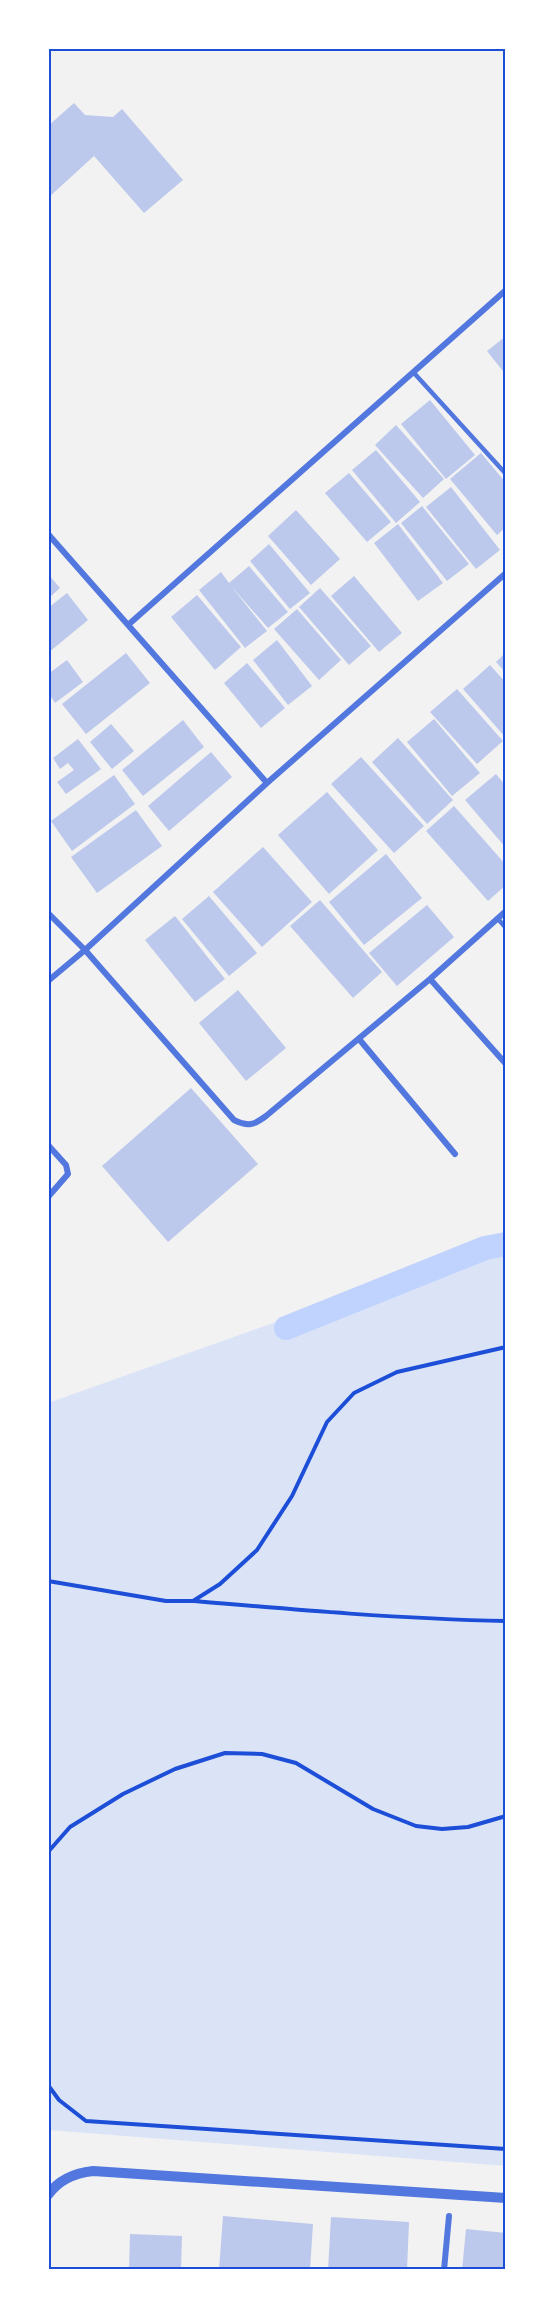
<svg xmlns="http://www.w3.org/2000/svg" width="554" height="2318" font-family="Karla,sans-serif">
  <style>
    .green { fill: #dbe4f7 }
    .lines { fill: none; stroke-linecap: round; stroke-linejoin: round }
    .canal { stroke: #bfd3fe; stroke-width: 24 }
    .building { fill: #bdc9ec }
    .path { stroke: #1d4ed8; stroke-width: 4 }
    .service { stroke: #5277de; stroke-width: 4.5 }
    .minor { stroke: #5277de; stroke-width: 6 }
    .tertiary { stroke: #5277de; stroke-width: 10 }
    .neatline { fill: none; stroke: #1d4ed8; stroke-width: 2 }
  </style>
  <rect width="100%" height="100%" fill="#f2f2f2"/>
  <path class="green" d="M 506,1240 L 506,2166 L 48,2130 L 48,1403 Z"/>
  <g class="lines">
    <path class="canal" d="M 286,1328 L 485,1248 L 506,1244"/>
  </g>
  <path class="building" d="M 74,103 L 85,115 L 113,117 L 122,109 L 183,180 L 144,213 L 94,156 L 48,198 L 48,126 Z
    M 506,336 L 506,375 L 487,351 Z
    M 430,400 L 475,455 L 446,479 L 401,424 Z
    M 396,425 L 444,479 L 423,498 L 375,445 Z
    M 376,450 L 420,502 L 396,523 L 352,470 Z
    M 481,453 L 506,483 L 506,527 L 497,535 L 450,479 Z
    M 349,473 L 391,522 L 367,542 L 325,493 Z
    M 451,487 L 500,550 L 476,569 L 426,507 Z
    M 422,506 L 469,564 L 447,581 L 401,523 Z
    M 296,510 L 340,559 L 311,585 L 268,536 Z
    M 398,524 L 443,583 L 418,601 L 374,543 Z
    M 269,544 L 310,593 L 290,609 L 250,561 Z
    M 249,566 L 288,612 L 268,628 L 231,586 L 267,631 L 245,648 L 199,590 L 221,572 L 229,583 Z
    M 48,574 L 60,588 L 48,599 Z
    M 354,576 L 402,633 L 379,652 L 331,596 Z
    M 320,588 L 371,646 L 349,665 L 299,607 Z
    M 67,593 L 88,620 L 48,653 L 48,608 Z
    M 197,595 L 241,647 L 215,670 L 171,617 Z
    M 297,609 L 341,660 L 319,680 L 274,629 Z
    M 277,640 L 312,686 L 288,705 L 253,660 Z
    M 506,652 L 506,673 L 496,662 Z
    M 126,653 L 150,683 L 86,734 L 62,704 Z
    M 67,660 L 83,682 L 55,703 L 48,692 L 48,674 Z
    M 247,663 L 285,708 L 261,728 L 224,683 Z
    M 490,665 L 506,683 L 506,738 L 463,689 Z
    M 457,689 L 503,741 L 477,764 L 430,712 Z
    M 434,719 L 480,773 L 452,796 L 407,742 Z
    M 183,720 L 204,747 L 143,796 L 122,770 Z
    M 111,724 L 134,751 L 112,769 L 90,742 Z
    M 398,738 L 453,800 L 427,824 L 372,762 Z
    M 78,739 L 101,769 L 66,794 L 57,782 L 74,770 L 68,763 L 60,769 L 53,758 Z
    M 211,752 L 232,777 L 169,831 L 148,806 Z
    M 361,757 L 424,826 L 394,853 L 331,784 Z
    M 496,774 L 506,786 L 506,848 L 465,800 Z
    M 114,775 L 135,804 L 72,851 L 51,821 Z
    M 327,792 L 378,850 L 329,894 L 278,835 Z
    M 454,806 L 506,865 L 506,885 L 488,901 L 426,831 Z
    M 136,810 L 162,846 L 97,893 L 71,857 Z
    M 263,847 L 312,902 L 262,947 L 213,892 Z
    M 386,854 L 422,898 L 364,945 L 329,902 Z
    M 209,896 L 257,953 L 229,976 L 182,919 Z
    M 320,900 L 382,972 L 353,998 L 290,926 Z
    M 427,905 L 454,937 L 397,986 L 369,953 Z
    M 175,916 L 225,979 L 195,1002 L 145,940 Z
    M 238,990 L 286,1048 L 246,1081 L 199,1023 Z
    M 191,1088 L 258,1164 L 168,1242 L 102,1166 Z
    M 223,2216 L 313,2224 L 310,2270 L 219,2270 Z
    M 331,2217 L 409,2222 L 407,2270 L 328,2270 Z
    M 466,2229 L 506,2233 L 506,2270 L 462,2270 Z
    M 130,2234 L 182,2236 L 181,2270 L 129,2270 Z"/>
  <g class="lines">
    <path class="path" d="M 48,1581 L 166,1601 L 193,1601 L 220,1584 L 257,1550 L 292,1496 L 327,1422 L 354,1393 L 397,1372 L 506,1347
      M 194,1601 C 298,1610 402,1619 506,1621
      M 48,1852 L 70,1827 L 123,1794 L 175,1769 L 225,1753 L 262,1754 L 296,1763 L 373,1809 L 416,1826 L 442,1829 L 468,1827 L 506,1816
      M 48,2085 L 59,2100 L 86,2121 L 506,2149"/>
    <path class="service" d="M 414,373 L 506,474
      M 498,919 L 506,928"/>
    <path class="minor" d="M 48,534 L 267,783
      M 128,625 L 506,290
      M 48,913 L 85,950 L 234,1120 C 248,1127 254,1125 266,1116 L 430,979 L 506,911
      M 430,979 L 506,1064
      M 48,981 L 85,950 L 267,783 L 506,573
      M 359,1039 L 455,1154
      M 48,1145 L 66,1165 L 68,1174 L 48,1197
      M 444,2270 L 449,2216"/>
    <path class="tertiary" d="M 48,2195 C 59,2179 75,2173 93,2171 L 506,2198"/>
  </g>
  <rect width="554" height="2318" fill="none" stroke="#ffffff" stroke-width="99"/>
  <rect x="50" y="50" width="454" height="2218" class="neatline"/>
</svg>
